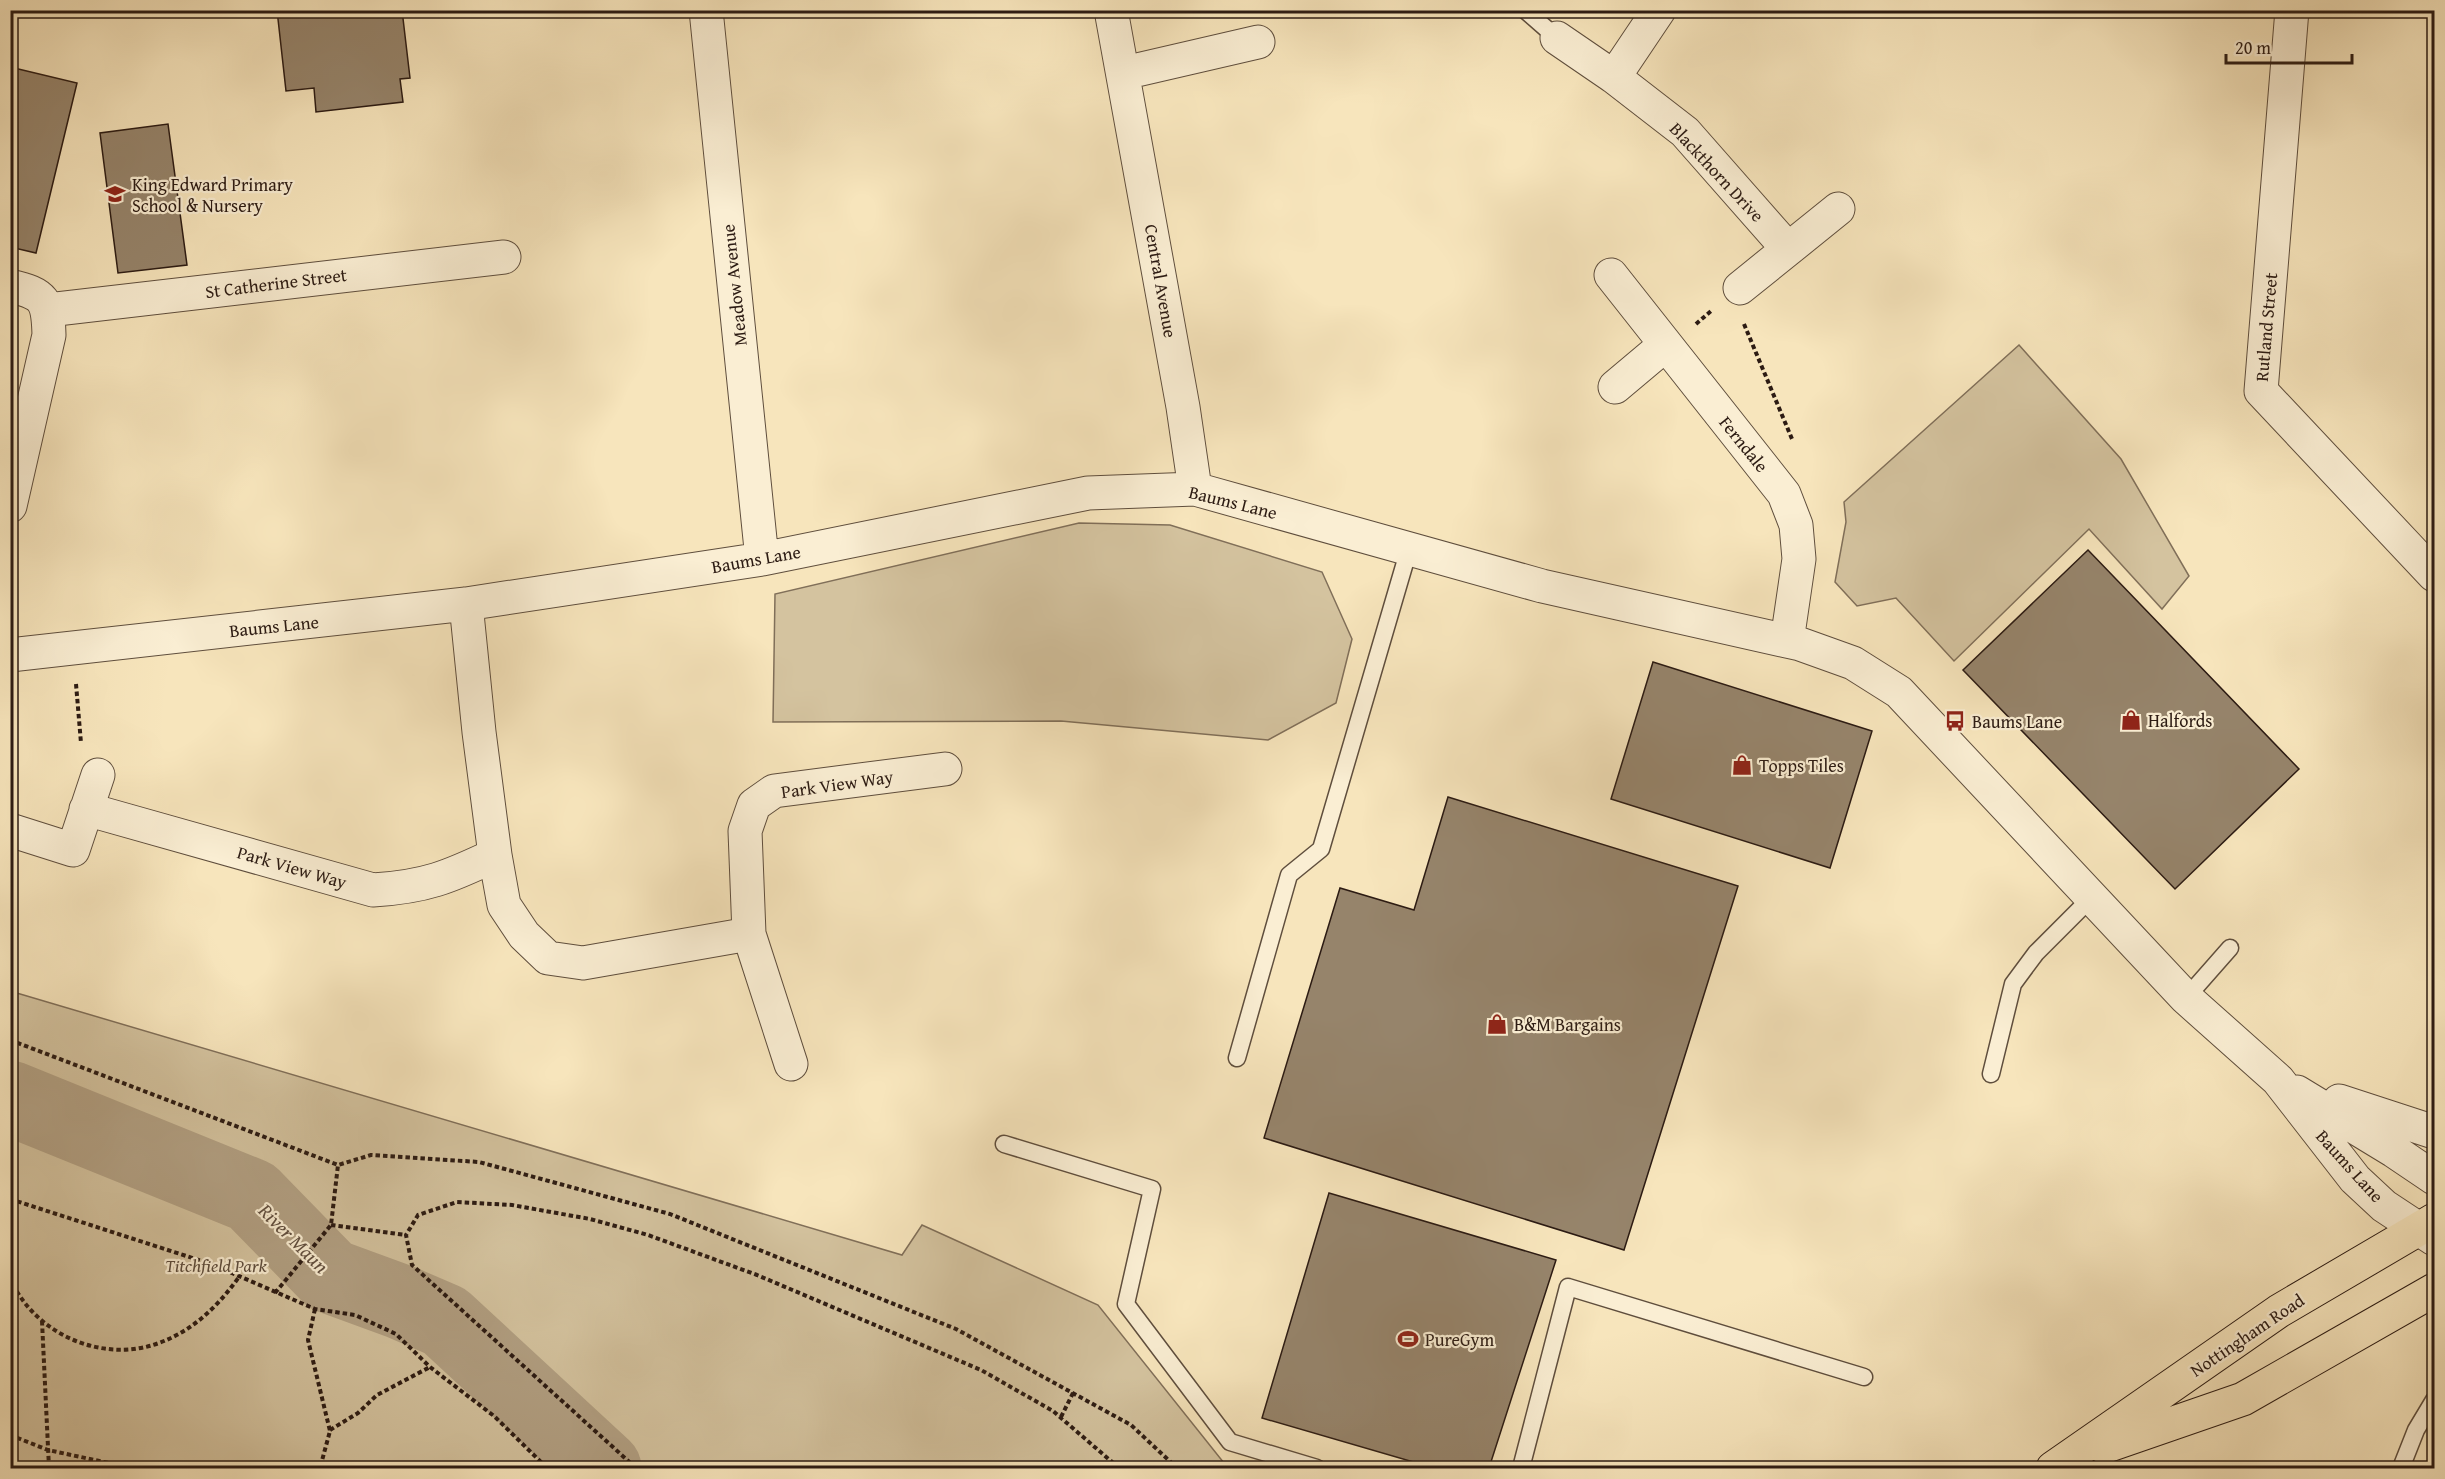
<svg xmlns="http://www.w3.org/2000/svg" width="2445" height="1479" font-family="'Gentium Book Plus',serif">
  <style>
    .green { fill: #d4c39f; stroke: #806f59; stroke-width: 1.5 }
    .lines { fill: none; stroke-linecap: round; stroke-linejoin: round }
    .river { stroke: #b2a083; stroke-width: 75 }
    .building { fill: #96846b; stroke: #2c1b13; stroke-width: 1.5 }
    .service-casing { stroke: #5f4e3d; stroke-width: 19 }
    .minor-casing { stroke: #5f4e3d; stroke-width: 35 }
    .trunk-casing { stroke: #2c1b13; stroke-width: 35 }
    .path { stroke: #2c1b13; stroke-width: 4; stroke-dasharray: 4.5 3; stroke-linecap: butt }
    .service { stroke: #faeed3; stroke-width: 16 }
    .minor { stroke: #faeed3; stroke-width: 33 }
    .trunk { stroke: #f7e5bc; stroke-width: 33 }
    .labels { text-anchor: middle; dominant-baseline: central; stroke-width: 4.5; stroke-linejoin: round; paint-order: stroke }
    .street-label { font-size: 18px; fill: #2c1b13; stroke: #faeed3 }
    .poi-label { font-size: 18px; fill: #2c1b13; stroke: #faeed3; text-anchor: start }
    .park-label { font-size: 18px; font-style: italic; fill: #5e4d3d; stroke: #faeed3 }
    .water-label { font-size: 20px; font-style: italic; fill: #625040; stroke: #faeed3 }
  </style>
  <rect width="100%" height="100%" fill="#f7e5bc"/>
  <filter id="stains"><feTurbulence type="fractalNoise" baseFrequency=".00333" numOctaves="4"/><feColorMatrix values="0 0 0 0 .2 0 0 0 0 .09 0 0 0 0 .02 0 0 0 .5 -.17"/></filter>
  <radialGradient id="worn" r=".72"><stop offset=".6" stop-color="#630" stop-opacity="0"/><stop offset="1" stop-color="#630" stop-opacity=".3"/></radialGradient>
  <path class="green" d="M 2019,345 L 2121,459 L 2189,576 L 2162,609 L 2089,529 L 1954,661 L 1896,598 L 1857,606 L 1835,582 L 1846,522 L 1844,502 Z
    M 1079,523 L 1170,525 L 1322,572 L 1352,639 L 1336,703 L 1268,740 L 1061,721 L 773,722 L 775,594 Z
    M 10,991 L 902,1255 L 922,1225 L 1098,1305 L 1228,1468 L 11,1468 Z"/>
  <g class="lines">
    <path class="river" d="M 10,1098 L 252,1196 L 330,1276 L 401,1302 L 445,1321 L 604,1468"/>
  </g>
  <path class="building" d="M 277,10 L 402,10 L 410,78 L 400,79 L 403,102 L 316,112 L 314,88 L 286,91 Z
    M 10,67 L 77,83 L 36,253 L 10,247 Z
    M 168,124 L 187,265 L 118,273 L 100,133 Z
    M 2088,550 L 2299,769 L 2175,889 L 1963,670 Z
    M 1653,662 L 1872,731 L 1830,868 L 1611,799 Z
    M 1448,797 L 1738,886 L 1624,1250 L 1264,1138 L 1340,888 L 1414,910 Z
    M 1329,1193 L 1556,1260 L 1489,1468 L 1434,1468 L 1262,1418 Z"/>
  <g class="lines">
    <g class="service-casing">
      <path id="service" d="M 1525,10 L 1557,38
        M 2186,998 L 2230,948
        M 1237,1058 L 1289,875 L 1321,849 L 1409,549
        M 1991,1074 L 2013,984 L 2036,953 L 2092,897
        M 1004,1144 L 1152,1189 L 1126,1304 L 1230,1442 L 1317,1468
        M 1521,1468 L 1568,1287 L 1864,1377
        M 2401,1468 L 2416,1430 L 2434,1400"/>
    </g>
    <g class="minor-casing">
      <path id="minor" d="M 706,10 L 762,559
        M 1111,10 L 1183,407 L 1195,489
        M 2292,10 L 2261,391 L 2434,575
        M 1557,38 L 1614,77 L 1685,132 L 1788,249
        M 1124,73 L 1258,42
        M 1614,77 L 1659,10
        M 1611,275 L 1784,494 L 1796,525 L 1799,559 L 1787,641
        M 10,286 C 45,294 48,300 49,335 L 10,506
        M 1740,288 L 1838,209
        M 48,310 L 504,257
        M 1615,387 L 1665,345
        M 466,604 L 479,732 L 495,855
        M 10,655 L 466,604 L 762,559 L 1088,493 L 1195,489 L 1542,586 L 1800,644 L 1853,663 L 1899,692 L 2186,998 L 2278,1080 L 2355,1179 L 2384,1206 L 2434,1239
        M 86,809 L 373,890 C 425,887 449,877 495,855 L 504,905 L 524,935 L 548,958 L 583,963 L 749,934
        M 10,830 L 73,850 L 98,775
        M 791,1064 L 749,934 L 745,831 L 754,805 L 774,791 L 945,769
        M 2297,1092 L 2394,1151 L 2434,1178
        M 2339,1101 L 2434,1132"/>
    </g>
    <g class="trunk-casing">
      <path id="trunk" d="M 2104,1447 L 2243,1399 L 2434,1290
        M 2053,1468 L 2279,1311 L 2434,1220"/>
    </g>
    <path class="path" d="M 1696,324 L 1711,311
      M 1744,324 L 1792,439
      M 76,684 L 81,743
      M 10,1040 L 338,1165 L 371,1155 L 479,1162 L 670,1214 L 956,1329 L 1131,1425 L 1177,1468
      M 10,1199 L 211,1264 L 315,1309 L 355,1315 L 396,1334 L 430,1367 L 494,1416 L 547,1468
      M 331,1225 L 406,1235
      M 10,1278 C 34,1334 102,1364 159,1343 C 194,1330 218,1306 239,1277
      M 275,1293 L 331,1225 L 338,1165
      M 315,1309 L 308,1340 L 330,1431 L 320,1468
      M 42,1321 L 49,1468
      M 1061,1417 L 1073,1393
      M 330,1430 L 358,1413 L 377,1395 L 430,1367
      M 10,1435 L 48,1450 L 132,1468
      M 636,1468 L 412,1265 L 406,1235 L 418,1215 L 457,1202 L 512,1205 L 590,1219 L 648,1235 L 757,1275 L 981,1370 L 1053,1411 L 1119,1468"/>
    <use href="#service" class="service"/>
    <use href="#minor" class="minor"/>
    <use href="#trunk" class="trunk"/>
  </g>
  <defs>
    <g id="school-bare" transform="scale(1.62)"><path d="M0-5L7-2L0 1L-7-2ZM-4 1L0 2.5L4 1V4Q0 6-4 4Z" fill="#8f2418" stroke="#faeed3" stroke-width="2.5" paint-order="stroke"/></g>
    <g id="shop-bare" transform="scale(1.62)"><path d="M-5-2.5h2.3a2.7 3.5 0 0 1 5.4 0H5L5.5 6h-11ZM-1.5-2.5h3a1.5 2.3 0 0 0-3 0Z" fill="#8f2418" stroke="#faeed3" stroke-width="2.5" paint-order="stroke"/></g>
    <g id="bus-bare" transform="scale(1.62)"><path d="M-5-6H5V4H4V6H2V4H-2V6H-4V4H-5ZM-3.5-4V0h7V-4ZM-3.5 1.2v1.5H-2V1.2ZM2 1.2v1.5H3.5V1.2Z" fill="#8f2418" stroke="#faeed3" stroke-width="2.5" paint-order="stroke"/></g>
    <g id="stadium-bare" transform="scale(1.62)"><path d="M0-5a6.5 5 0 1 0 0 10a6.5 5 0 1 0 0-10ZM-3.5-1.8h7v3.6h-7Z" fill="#8f2418" stroke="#faeed3" stroke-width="2.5" paint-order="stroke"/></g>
  </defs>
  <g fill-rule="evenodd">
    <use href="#school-bare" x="115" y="194"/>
    <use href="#shop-bare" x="2131" y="720"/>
    <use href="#bus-bare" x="1955" y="721"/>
    <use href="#shop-bare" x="1742" y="765"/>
    <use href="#shop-bare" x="1497" y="1024"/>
    <use href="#stadium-bare" x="1408" y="1339"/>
  </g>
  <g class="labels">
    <g class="street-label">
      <text transform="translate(1717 172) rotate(47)">Blackthorn Drive</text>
      <text transform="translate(1161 281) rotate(80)">Central Avenue</text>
      <text transform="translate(276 283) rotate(-7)">St Catherine Street</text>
      <text transform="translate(734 285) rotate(-96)">Meadow Avenue</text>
      <text transform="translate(2266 327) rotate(-85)">Rutland Street</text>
      <text transform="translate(1744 444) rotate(51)">Ferndale</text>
      <text transform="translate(1233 502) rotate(14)">Baums Lane</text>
      <text transform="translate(756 559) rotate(-10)">Baums Lane</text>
      <text transform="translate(274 626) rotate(-6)">Baums Lane</text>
      <text transform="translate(837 784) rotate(-8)">Park View Way</text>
      <text transform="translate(292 867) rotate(16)">Park View Way</text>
      <text transform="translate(2350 1166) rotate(48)">Baums Lane</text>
      <text transform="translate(2247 1335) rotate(-34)">Nottingham Road</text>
    </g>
    <g class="poi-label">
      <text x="132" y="184">King Edward Primary<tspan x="132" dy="21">School &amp; Nursery</tspan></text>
      <text x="2148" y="720">Halfords</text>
      <text x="1972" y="721">Baums Lane</text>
      <text x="1759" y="765">Topps Tiles</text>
      <text x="1514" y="1024">B&amp;M Bargains</text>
      <text x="1425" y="1339">PureGym</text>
    </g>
    <g class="park-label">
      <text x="216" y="1265">Titchfield Park</text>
    </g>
    <g class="water-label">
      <text transform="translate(294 1238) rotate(45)">River Maun</text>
    </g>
  </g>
  <rect width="2445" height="1479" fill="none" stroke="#f7e5bc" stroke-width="36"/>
  <rect x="12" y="12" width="2421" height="1455" fill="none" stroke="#2c1b13" stroke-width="3"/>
  <rect x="18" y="18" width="2409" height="1443" fill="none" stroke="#2c1b13" stroke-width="1.5"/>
  <path d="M2226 54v9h126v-9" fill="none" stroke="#2c1b13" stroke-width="3"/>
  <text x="2235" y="54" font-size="18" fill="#2c1b13" stroke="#faeed3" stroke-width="4.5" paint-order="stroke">20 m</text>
  <rect width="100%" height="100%" filter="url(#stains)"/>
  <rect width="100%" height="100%" fill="url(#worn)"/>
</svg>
